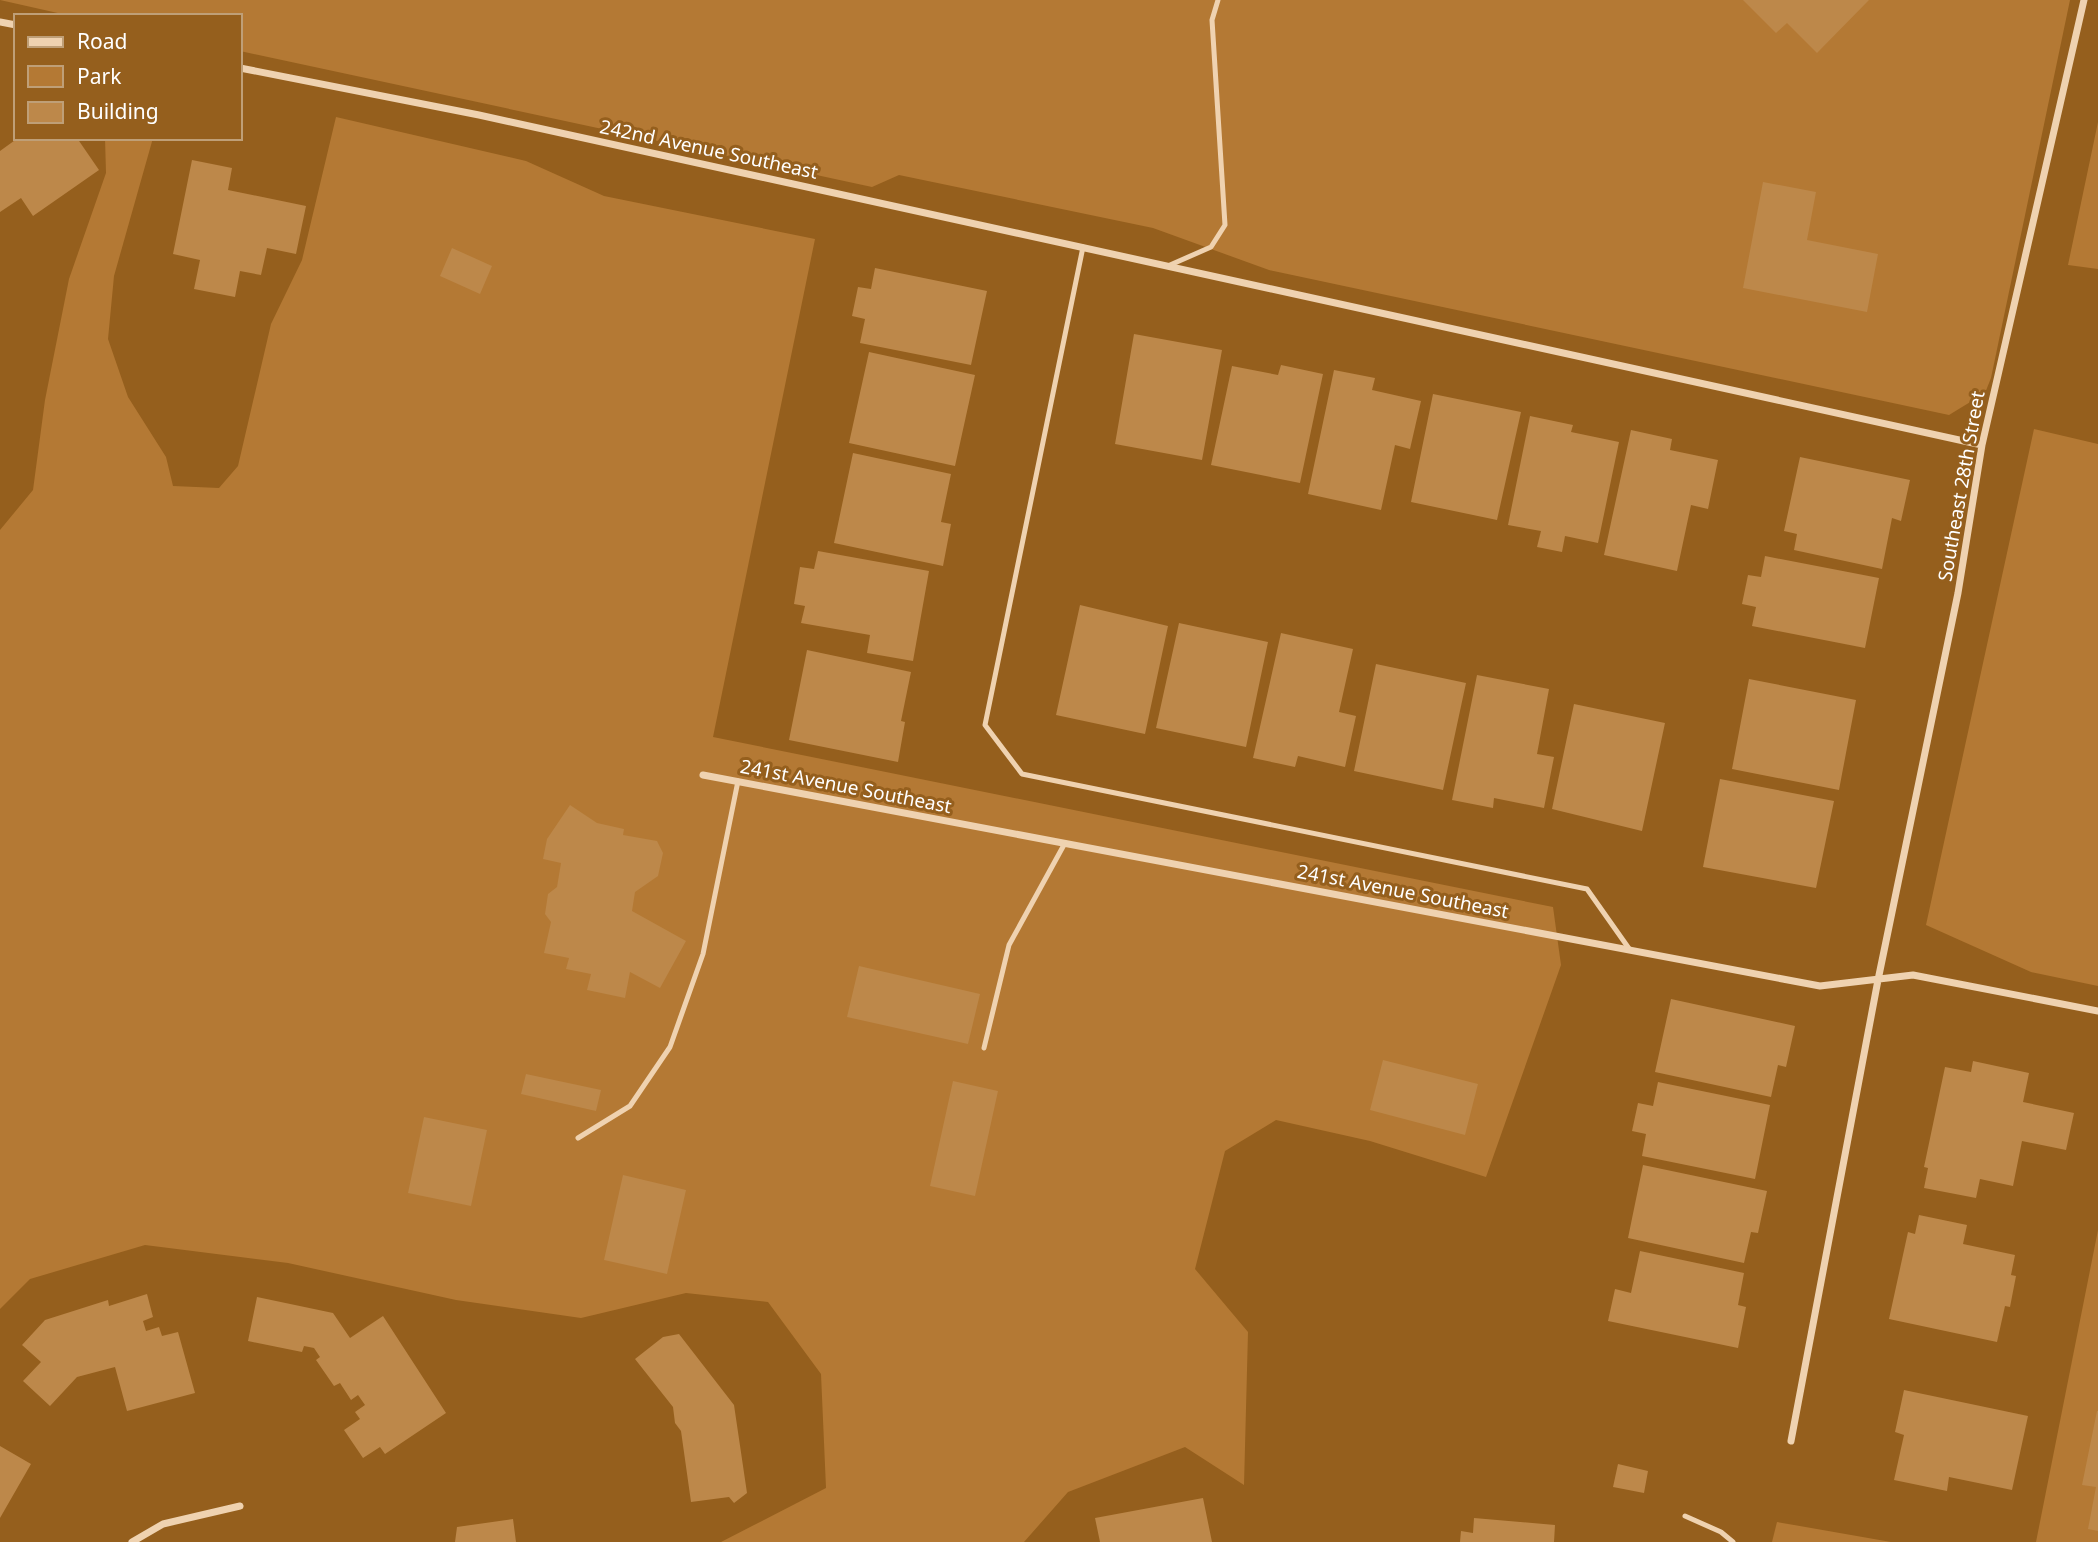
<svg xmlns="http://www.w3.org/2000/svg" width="2098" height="1542" font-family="'Noto Sans',sans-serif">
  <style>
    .green { fill: #b47934 }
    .building { fill: #bd884a }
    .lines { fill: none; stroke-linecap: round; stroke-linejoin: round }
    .service { stroke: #efd2b0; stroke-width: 5 }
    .minor { stroke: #efd2b0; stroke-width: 7 }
    .labels { text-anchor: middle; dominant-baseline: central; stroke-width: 6; stroke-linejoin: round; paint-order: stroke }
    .street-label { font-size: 19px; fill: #fff; stroke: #955f1d }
  </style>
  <rect width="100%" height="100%" fill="#955f1d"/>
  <path class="green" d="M 0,0 L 2070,0 L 1991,378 L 1985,393 L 1949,415 L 1269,270 L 1153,228 L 899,175 L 872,187 L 240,51 L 240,16 L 71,16 Z
    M 336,117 L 526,161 L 604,196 L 815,239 L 713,737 L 1553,907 L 1561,965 L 1486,1177 L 1370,1141 L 1276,1120 L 1225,1151 L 1195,1269 L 1248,1332 L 1244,1485 L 1185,1447 L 1068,1492 L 1024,1542 L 721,1542 L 826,1488 L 821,1374 L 768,1302 L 686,1293 L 581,1318 L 456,1300 L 288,1263 L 145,1245 L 30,1279 L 0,1309 L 0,530 L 33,490 L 45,400 L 69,279 L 106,173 L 105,138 L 153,138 L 114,276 L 108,339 L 128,397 L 166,457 L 173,486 L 219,488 L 238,466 L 271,324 L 302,260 Z
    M 2098,122 L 2098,269 L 2068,265 Z
    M 2034,429 L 2098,444 L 2098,986 L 2031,972 L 1926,925 Z
    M 2098,1230 L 2098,1542 L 2036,1542 Z
    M 1777,1522 L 1891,1542 L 1772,1542 Z"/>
  <path class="building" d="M 1743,0 L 1869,0 L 1817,53 L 1787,23 L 1776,33 Z
    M 18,138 L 77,138 L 99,170 L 33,216 L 21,198 L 0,212 L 0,151 Z
    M 192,160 L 232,168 L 228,190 L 306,206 L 296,254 L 267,248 L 261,275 L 240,271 L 235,297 L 194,289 L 200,260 L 173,254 Z
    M 1763,182 L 1816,192 L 1807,240 L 1878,254 L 1867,312 L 1743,288 Z
    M 452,248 L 492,266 L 480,294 L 440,276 Z
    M 875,268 L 987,291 L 971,365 L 860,343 L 865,319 L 852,316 L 858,287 L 871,289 Z
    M 1134,334 L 1222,350 L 1202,460 L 1115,444 Z
    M 869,352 L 975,375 L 955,466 L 849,443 Z
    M 1281,365 L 1323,374 L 1300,483 L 1211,465 L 1232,366 L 1278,375 Z
    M 1334,370 L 1375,378 L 1372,390 L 1421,401 L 1410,449 L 1395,445 L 1381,510 L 1308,494 Z
    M 1433,394 L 1521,412 L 1497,520 L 1411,502 Z
    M 1530,416 L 1573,425 L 1571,432 L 1619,442 L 1598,543 L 1565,536 L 1562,552 L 1537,547 L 1541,531 L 1508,525 Z
    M 1631,430 L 1672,439 L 1670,450 L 1718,460 L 1708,509 L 1691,505 L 1677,571 L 1604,555 Z
    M 853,453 L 951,474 L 941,522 L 951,524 L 943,566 L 834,543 Z
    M 1800,457 L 1910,480 L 1901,521 L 1892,518 L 1882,569 L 1794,550 L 1797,534 L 1784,531 Z
    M 818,551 L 929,571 L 913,661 L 867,653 L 870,635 L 801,623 L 805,606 L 794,604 L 800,567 L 814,569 Z
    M 1765,556 L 1879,578 L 1865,648 L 1752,626 L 1756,607 L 1742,604 L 1748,575 L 1761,577 Z
    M 1080,605 L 1168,626 L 1145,734 L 1056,715 Z
    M 1179,623 L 1268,642 L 1246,747 L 1156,728 Z
    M 1281,633 L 1353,649 L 1339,712 L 1356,716 L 1345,767 L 1298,756 L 1295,767 L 1253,758 Z
    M 807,650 L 911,672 L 901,721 L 905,722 L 898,762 L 789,740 Z
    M 1376,664 L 1466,683 L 1443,790 L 1354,771 Z
    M 1477,675 L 1549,689 L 1537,754 L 1554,757 L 1544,808 L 1494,798 L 1493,808 L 1452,800 Z
    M 1749,679 L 1856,700 L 1839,790 L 1732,769 Z
    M 1574,704 L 1665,723 L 1642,831 L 1552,809 Z
    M 1720,779 L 1834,801 L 1816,888 L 1703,867 Z
    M 570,805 L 597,823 L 624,829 L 623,835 L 657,841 L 663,853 L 658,876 L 635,892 L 632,911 L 686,941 L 660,988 L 630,972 L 625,998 L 587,990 L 591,974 L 566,969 L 569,958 L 544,953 L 551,922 L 545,914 L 548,894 L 557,887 L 561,863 L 543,859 L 547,839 Z
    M 859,966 L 980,994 L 968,1044 L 847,1017 Z
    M 1671,999 L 1795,1026 L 1786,1067 L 1778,1065 L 1771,1097 L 1655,1072 Z
    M 1383,1060 L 1478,1084 L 1465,1135 L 1370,1110 Z
    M 1973,1061 L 2029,1073 L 2023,1102 L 2074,1113 L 2066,1150 L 2022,1141 L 2013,1186 L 1980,1179 L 1976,1198 L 1924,1188 L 1928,1168 L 1924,1167 L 1945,1067 L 1971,1072 Z
    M 526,1074 L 601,1090 L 596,1111 L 521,1094 Z
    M 953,1081 L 998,1091 L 975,1196 L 930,1186 Z
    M 1658,1082 L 1770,1105 L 1755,1179 L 1642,1156 L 1646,1134 L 1632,1131 L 1638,1103 L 1653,1106 Z
    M 424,1117 L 487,1130 L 471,1206 L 408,1193 Z
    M 1643,1165 L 1767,1191 L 1758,1233 L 1751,1232 L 1744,1263 L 1628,1238 Z
    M 623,1175 L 686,1190 L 667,1274 L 604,1260 Z
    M 1919,1215 L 1967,1225 L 1963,1244 L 2015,1255 L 2011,1275 L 2016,1276 L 2010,1307 L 2005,1306 L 1997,1342 L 1889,1319 L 1908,1232 L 1915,1234 Z
    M 1640,1251 L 1744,1273 L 1738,1305 L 1746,1307 L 1738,1348 L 1608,1321 L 1615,1289 L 1631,1293 Z
    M 147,1294 L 153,1317 L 143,1321 L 146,1331 L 159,1327 L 162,1336 L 178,1332 L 195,1393 L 127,1411 L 115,1367 L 77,1377 L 50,1406 L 23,1381 L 41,1362 L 22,1345 L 45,1320 L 108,1300 L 109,1306 Z
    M 257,1297 L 333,1313 L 350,1338 L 383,1316 L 446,1413 L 385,1454 L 380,1447 L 363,1458 L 344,1430 L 360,1419 L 355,1412 L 365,1405 L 358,1395 L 351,1400 L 340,1383 L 334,1386 L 316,1360 L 320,1357 L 314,1348 L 304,1346 L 302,1352 L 248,1341 Z
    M 679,1334 L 734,1405 L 747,1493 L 734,1503 L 729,1497 L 691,1502 L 681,1431 L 675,1423 L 673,1407 L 635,1359 L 663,1337 Z
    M 1904,1390 L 2028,1416 L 2012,1490 L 1949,1477 L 1947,1491 L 1894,1480 L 1904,1435 L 1895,1432 Z
    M 2097,1411 L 2098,1411 L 2098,1531 L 2088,1529 L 2096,1487 L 2082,1485 Z
    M 0,1446 L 31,1464 L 0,1518 Z
    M 1618,1464 L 1648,1471 L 1644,1493 L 1613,1487 Z
    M 1203,1498 L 1212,1542 L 1100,1542 L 1095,1518 Z
    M 1474,1518 L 1555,1525 L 1554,1542 L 1460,1542 L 1461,1531 L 1473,1533 Z
    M 513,1519 L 516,1542 L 455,1542 L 457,1527 Z"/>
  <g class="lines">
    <path class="service" d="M 1083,247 L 985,725 L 1022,774 L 1587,889 L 1630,950
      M 1170,265 L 1211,247 L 1225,225 L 1212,20 L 1218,0
      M 984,1048 L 1009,945 L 1065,843
      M 578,1138 L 630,1106 L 670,1047 L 703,954 L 738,781
      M 1685,1516 L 1721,1532 L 1733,1542"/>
    <path class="minor" d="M 0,22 L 16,25
      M 240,68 L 479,115 L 1982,445
      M 703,775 L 1820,986 L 1913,975 L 2098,1011
      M 1791,1441 L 1878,980 L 1958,593 L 1982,445 L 2084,0
      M 132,1542 L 163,1524 L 240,1506"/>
  </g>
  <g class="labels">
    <g class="street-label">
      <text transform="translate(709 149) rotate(12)">242nd Avenue Southeast</text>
      <text transform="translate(1961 486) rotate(-80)">Southeast 28th Street</text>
      <text transform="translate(846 786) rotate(11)">241st Avenue Southeast</text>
      <text transform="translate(1403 891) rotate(11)">241st Avenue Southeast</text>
    </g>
  </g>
  <rect x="14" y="14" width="228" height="126" fill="#955f1d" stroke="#bf9f77" stroke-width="2"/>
  <rect x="28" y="37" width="35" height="10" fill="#efd2b0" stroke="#bf9f77" stroke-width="2"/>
  <text x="77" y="49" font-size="21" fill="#ffffff">Road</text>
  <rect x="28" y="66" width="35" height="21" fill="#b47934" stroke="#bf9f77" stroke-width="2"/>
  <text x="77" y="84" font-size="21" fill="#ffffff">Park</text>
  <rect x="28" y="102" width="35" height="21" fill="#bd884a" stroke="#bf9f77" stroke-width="2"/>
  <text x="77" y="119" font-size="21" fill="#ffffff">Building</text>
</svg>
